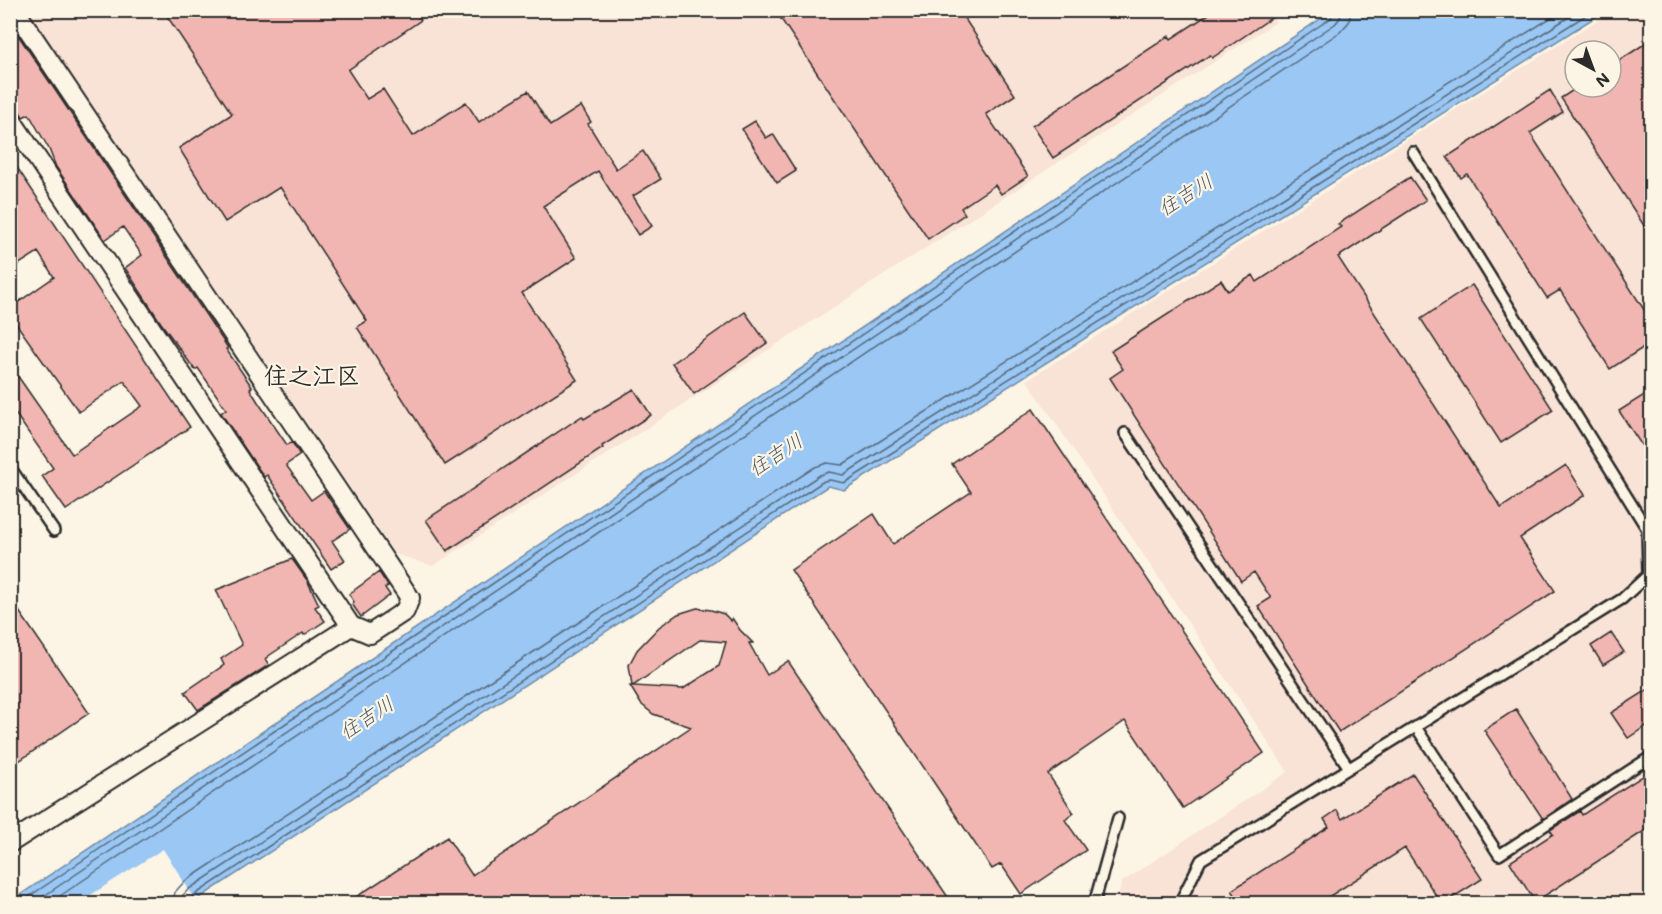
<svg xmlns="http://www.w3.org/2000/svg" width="1662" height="914" font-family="Mali,'Klee One',sans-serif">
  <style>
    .built { fill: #f9e2d6; fill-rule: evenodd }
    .water { fill: #9ac7f4; stroke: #6e89a4; stroke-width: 1.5 }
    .pier { fill: #fcf5e5 }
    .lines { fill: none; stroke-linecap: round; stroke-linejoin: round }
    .shore { stroke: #57697b; stroke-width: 1.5 }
    .building { fill: #f2b6b2; stroke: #2b2b2b; stroke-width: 1.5; fill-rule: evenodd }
    .service-casing { stroke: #2b2b2b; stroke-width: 14 }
    .minor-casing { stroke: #2b2b2b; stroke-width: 22 }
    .service { stroke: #fcf5e5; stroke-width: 9 }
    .minor { stroke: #fcf5e5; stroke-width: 18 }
    .labels { text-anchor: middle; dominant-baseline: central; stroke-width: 4.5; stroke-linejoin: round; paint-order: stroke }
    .water-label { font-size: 20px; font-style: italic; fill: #4c5a67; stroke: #fcf5e5 }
    .district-label { font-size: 24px; font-weight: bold; fill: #2b2b2b; stroke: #fcf5e5 }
  </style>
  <rect width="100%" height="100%" fill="#fcf5e5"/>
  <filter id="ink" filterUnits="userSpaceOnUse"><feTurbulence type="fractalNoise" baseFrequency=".0167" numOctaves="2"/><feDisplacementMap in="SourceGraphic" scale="12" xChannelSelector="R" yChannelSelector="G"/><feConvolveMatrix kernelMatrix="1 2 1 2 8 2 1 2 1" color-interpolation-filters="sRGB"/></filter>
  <g filter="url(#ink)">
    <path class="built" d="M 1269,10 L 1276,22 L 433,566 L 395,554 L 29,11 Z
      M 1612,11 L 1651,11 L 1651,903 L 1116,903 L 1122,882 L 1288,772 L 1027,380 ZM 1575,51 L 1611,51 L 1611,87 L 1575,87 Z"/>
    <path class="water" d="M 1332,11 L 1605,11 L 844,490 L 828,486 L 192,903 L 11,904 L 11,901 Z"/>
    <path class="pier" d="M 163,849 L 195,899 L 188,903 L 78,903 Z"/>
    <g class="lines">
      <path class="shore" d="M 18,904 L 1331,18 L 1334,10
        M 32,904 L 1335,24 L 1340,18 L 1342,10
        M 48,904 L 1340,32 L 1349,22 L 1351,10
        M 173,904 L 175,892 L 184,882 L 815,467 L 827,463 L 842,465 L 1563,10
        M 182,904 L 183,895 L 189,889 L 820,475 L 829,472 L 843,475 L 1580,10
        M 189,904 L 193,896 L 824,481 L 830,480 L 844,483 L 1594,10"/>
    </g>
    <path class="building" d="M 163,10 L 414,10 L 421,20 L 348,70 L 367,99 L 383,89 L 413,136 L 466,102 L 479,122 L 528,91 L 550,126 L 581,106 L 591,122 L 588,124 L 616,169 L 643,151 L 661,179 L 633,196 L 652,226 L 638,235 L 598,171 L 543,206 L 576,258 L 522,293 L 577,380 L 445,465 L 357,327 L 367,321 L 280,187 L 225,222 L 179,148 L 232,114 Z
      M 775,10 L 959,10 L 1015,95 L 986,114 L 1028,176 L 1001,194 L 995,185 L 961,208 L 965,214 L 928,239 Z
      M 1215,10 L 1283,10 L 1212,58 L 1210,55 L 1053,158 L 1032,126 L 1169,36 L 1171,39 Z
      M 10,23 L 228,348 L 226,349 L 252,387 L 250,389 L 258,402 L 287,445 L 292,442 L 300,455 L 286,465 L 311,500 L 324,491 L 350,529 L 332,541 L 345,560 L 331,569 L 267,475 L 264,477 L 221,413 L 226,409 L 198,368 L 195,370 L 161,323 L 125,268 L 142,255 L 123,227 L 105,240 L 56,167 L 49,149 L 29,114 L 23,117 L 10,96 Z
      M 1652,39 L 1652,238 L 1561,98 L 1578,87 L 1611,87 L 1611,66 Z
      M 1550,90 L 1563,112 L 1530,133 L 1652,322 L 1652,342 L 1610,369 L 1560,290 L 1547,298 L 1467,174 L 1461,178 L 1447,157 Z
      M 755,121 L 766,138 L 773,134 L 796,171 L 777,183 L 742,129 Z
      M 10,157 L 190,427 L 66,510 L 42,476 L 53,468 L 10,406 L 10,365 L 72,454 L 142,406 L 124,381 L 79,412 L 10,315 L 10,308 L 54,277 L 38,252 L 10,270 Z
      M 1410,177 L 1426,200 L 1338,257 L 1501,508 L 1566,465 L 1585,495 L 1520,538 L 1555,591 L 1339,732 L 1258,606 L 1271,598 L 1254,572 L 1241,581 L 1110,378 L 1123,369 L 1111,351 L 1221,280 L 1228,291 L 1253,275 L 1257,282 L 1341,227 L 1338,224 Z
      M 1472,285 L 1553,410 L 1501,443 L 1421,319 Z
      M 745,312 L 767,343 L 694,394 L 672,363 Z
      M 634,389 L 651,415 L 602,446 L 603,448 L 447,551 L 426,520 L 582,416 L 584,419 Z
      M 1652,390 L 1652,461 L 1619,411 Z
      M 1033,409 L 1264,753 L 1183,808 L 1125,721 L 1048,774 L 1074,813 L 1065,820 L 1086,850 L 1021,894 L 1001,864 L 992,869 L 791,570 L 874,514 L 893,544 L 971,492 L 952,464 Z
      M 292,559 L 307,580 L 319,605 L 315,607 L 325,621 L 304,635 L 303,633 L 270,655 L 265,659 L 269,665 L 198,710 L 185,692 L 224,665 L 221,659 L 242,645 L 216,590 Z
      M 379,572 L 388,586 L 385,588 L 390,595 L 361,617 L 352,604 L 354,602 L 349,594 Z
      M 10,598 L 89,713 L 10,767 Z
      M 697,608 L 711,610 L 724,614 L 731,621 L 732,618 L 740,630 L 753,643 L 749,643 L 767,675 L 788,661 L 952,903 L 347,903 L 447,837 L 472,875 L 691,727 L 653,714 L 641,704 L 630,686 L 632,686 L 629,665 L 637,650 L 659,627 L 678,614 ZM 700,640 L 726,642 L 719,666 L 683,689 L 633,686 Z
      M 1611,633 L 1624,652 L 1603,665 L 1591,646 Z
      M 1652,687 L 1652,722 L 1628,738 L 1611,713 Z
      M 1516,709 L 1572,799 L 1543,819 L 1484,730 Z
      M 1652,770 L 1652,826 L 1535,902 L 1510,862 L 1553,834 L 1550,830 L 1580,811 L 1582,815 Z
      M 1413,774 L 1482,879 L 1444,903 L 1441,903 L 1405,848 L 1319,903 L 1240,903 L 1232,890 L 1329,827 L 1324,819 L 1337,810 L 1342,819 Z"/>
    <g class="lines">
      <g class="service-casing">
        <path id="service" d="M 1125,433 L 1349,768
          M 10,467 L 54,531
          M 1416,727 L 1499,855 L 1652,756
          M 1094,904 L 1118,818
          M 1179,904 L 1201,860 L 1622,599 L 1648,575 L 1647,529 L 1413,152"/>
      </g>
      <g class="minor-casing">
        <path id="minor" d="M 10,118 L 351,626 L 370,634 L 405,611 L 410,598 L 15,10
          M 10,843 L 351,626"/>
      </g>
      <use href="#service" class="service"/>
      <use href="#minor" class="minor"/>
    </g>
  </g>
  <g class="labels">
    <g class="water-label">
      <text transform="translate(1185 194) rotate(-32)">住吉川</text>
      <text transform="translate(775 454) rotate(-33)">住吉川</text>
      <text transform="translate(366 717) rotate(-33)">住吉川</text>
    </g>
    <g class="district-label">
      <text x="312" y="374">住之江区</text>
    </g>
  </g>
  <rect width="1662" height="914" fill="none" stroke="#fcf5e5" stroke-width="36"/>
  <rect x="18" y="18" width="1626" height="878" fill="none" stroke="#2b2b2b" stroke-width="2" filter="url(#ink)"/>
  <g transform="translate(1593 69) rotate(139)"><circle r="28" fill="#fcf5e5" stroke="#a8a49b" stroke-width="1.5"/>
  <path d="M0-4.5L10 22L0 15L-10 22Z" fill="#2b2b2b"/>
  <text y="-9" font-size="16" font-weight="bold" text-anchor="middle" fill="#2b2b2b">N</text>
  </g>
</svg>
